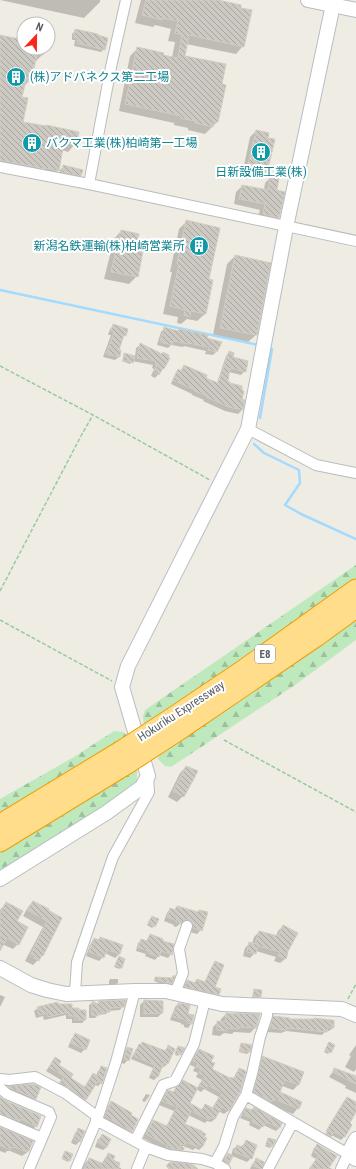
<svg xmlns="http://www.w3.org/2000/svg" width="356" height="1169" font-family="'Roboto Condensed','Noto Sans JP',sans-serif">
  <style>
    .forest { fill: url(#forest-firs) }
    .shadow { fill: #0003; fill-rule: evenodd }
    .lines { fill: none; stroke-linecap: round; stroke-linejoin: round }
    .stream { stroke: #a3daff; stroke-width: 2.5 }
    .building { fill: url(#building-back-hatch); stroke: #d4cdc0 }
    .street-casing { stroke: #b8bbc0; stroke-width: 12 }
    .secondary-casing { stroke: #b8bdc3; stroke-width: 16 }
    .highway-casing { stroke: #f29d00; stroke-width: 21 }
    .path { stroke: #95cba2; stroke-width: 1.5; stroke-dasharray: 4 2; stroke-linecap: butt }
    .street { stroke: #fff; stroke-width: 10 }
    .secondary { stroke: #fff; stroke-width: 14 }
    .highway { stroke: #ffdd8a; stroke-width: 19 }
    .highway-bridge-casing { stroke: #f29d00; stroke-width: 21; stroke-linecap: butt }
    .highway-bridge { stroke: #ffdd8a; stroke-width: 19 }
    .labels { text-anchor: middle; dominant-baseline: central; stroke-width: 4; stroke-linejoin: round; paint-order: stroke }
    .shield { fill: #fff; stroke: #8c9093; stroke-width: 1 }
    .shield-label { font-size: 11px; font-weight: bold; fill: #5b6065 }
    .culture-label { font-size: 12px; fill: #0d838f; stroke: #fff; text-anchor: start }
    .street-label { font-size: 12px; fill: #5b6065; stroke: #fff }
  </style>
  <defs>
    <pattern id="forest-firs" width="22" height="20" patternUnits="userSpaceOnUse"><rect width="22" height="20" fill="#bee9bd"/><path d="M5 1l3.5 6h-7zM16 11l3.5 6h-7z" fill="#9dc09d"/></pattern>
    <pattern id="building-back-hatch" width="6" height="6" patternUnits="userSpaceOnUse"><rect width="6" height="6" fill="#ccc8c2"/><path d="M-1 5l2 2M0 0l6 6M5-1l2 2" fill="none" stroke="#a9a6a1"/></pattern>
  </defs>
  <rect width="100%" height="100%" fill="#efece3"/>
  <path class="forest" d="M 356,565 L 356,579 C 288,631 216,678 144,725 L 143,716 L 145,710 Z
    M 356,617 L 356,640 L 295,685 L 171,767 L 165,766 L 158,759 L 159,753 Z
    M 114,731 L 123,732 L 129,737 L 0,815 L 0,799 L 74,757 Z
    M 137,766 L 137,780 L 133,787 L 111,803 L 0,872 L 0,853 Z"/>
  <path class="shadow" d="M 0,0 L 100,0 L 100,2 L 84,18 Z
    M 141,0 L 214,0 L 243,46 L 236,54 L 186,44 L 184,57 L 221,84 L 217,122 L 205,134 L 188,130 L 188,128 L 174,125 L 174,123 L 119,111 L 130,56 L 138,48 L 172,58 L 175,42 L 168,41 L 171,29 L 155,25 L 153,27 L 135,23 Z
    M 76,30 L 104,49 L 101,52 L 74,46 L 75,40 L 72,40 L 72,34 Z
    M 0,36 L 24,41 L 24,48 L 44,48 L 42,55 L 35,62 L 29,81 L 24,86 L 21,98 L 22,123 L 75,144 L 68,152 L 62,150 L 58,170 L 50,178 L 0,169 Z
    M 256,131 L 266,173 L 261,178 L 242,175 L 250,137 Z
    M 64,166 L 81,175 L 77,179 L 59,176 L 60,170 Z
    M 271,177 L 276,191 L 278,217 L 273,223 L 257,220 L 260,210 L 234,204 L 236,192 L 242,186 L 264,190 L 265,183 Z
    M 187,221 L 208,280 L 205,314 L 197,321 L 187,319 L 181,324 L 177,323 L 178,317 L 163,314 L 172,272 L 170,272 L 179,229 Z
    M 121,231 L 136,241 L 137,276 L 129,284 L 104,279 L 114,239 Z
    M 235,256 L 256,335 L 248,342 L 213,335 L 227,264 Z
    M 114,325 L 125,335 L 122,338 L 118,351 L 119,357 L 115,360 L 103,357 L 111,335 L 108,335 L 110,329 Z
    M 165,328 L 206,339 L 216,352 L 213,355 L 205,354 L 206,351 L 184,346 L 183,347 L 171,345 L 168,348 L 157,345 L 161,332 Z
    M 140,345 L 168,358 L 163,369 L 155,378 L 151,376 L 154,369 L 152,368 L 153,365 L 132,361 L 130,364 L 122,361 L 125,354 L 135,357 L 136,348 Z
    M 230,352 L 232,358 L 245,371 L 241,375 L 229,372 L 226,381 L 241,400 L 244,400 L 242,410 L 238,414 L 225,411 L 203,401 L 204,400 L 192,395 L 192,394 L 171,384 L 175,374 L 178,370 L 180,371 L 184,366 L 204,379 L 217,383 L 226,356 Z
    M 186,767 L 183,796 L 177,802 L 168,797 L 180,773 Z
    M 33,902 L 47,911 L 61,918 L 38,960 L 33,965 L 25,961 L 43,927 L 23,916 L 28,907 Z
    M 6,903 L 16,922 L 18,944 L 13,949 L 2,944 L 0,947 L 0,910 Z
    M 178,907 L 201,930 L 197,934 L 190,932 L 186,923 L 181,923 L 176,927 L 173,926 L 174,925 L 164,921 L 167,913 L 170,909 L 174,910 Z
    M 152,917 L 154,926 L 152,928 L 147,925 Z
    M 283,926 L 286,953 L 287,954 L 285,959 L 280,963 L 274,961 L 276,957 L 256,951 L 255,953 L 250,958 L 243,956 L 245,948 L 250,943 L 252,944 L 254,937 L 259,932 L 276,936 L 278,931 Z
    M 150,935 L 171,954 L 168,958 L 159,955 L 155,960 L 145,956 L 146,954 L 136,951 L 138,943 L 142,940 L 146,941 Z
    M 100,938 L 122,946 L 119,954 L 115,958 L 105,953 L 103,957 L 99,961 L 86,956 L 91,943 L 94,939 L 98,940 Z
    M 119,958 L 121,968 L 120,969 L 114,967 Z
    M 215,963 L 214,987 L 218,994 L 215,998 L 182,990 L 184,984 L 188,981 L 194,983 L 197,980 L 204,983 L 212,966 Z
    M 155,978 L 172,979 L 171,983 L 169,985 L 162,984 L 154,981 Z
    M 110,979 L 118,979 L 118,983 L 116,984 L 109,985 L 109,981 Z
    M 254,990 L 260,997 L 258,998 L 252,998 L 253,992 Z
    M 0,995 L 5,997 L 0,1007 Z
    M 144,1001 L 162,1013 L 158,1017 L 140,1017 L 140,1005 Z
    M 100,1002 L 123,1006 L 120,1010 L 109,1011 L 106,1014 L 98,1015 L 95,1018 L 89,1018 L 89,1005 L 92,1003 L 97,1004 Z
    M 178,1004 L 187,1015 L 191,1024 L 188,1028 L 184,1027 L 184,1025 L 181,1024 L 181,1023 L 170,1020 L 175,1007 Z
    M 57,1005 L 72,1009 L 85,1020 L 82,1023 L 72,1023 L 72,1019 L 66,1019 L 66,1015 L 44,1020 L 43,1016 L 36,1018 L 34,1011 L 38,1008 Z
    M 226,1014 L 235,1015 L 255,1028 L 250,1033 L 234,1032 L 232,1034 L 224,1033 L 220,1036 L 212,1035 L 213,1027 L 218,1022 L 220,1022 L 221,1019 Z
    M 274,1018 L 289,1020 L 314,1019 L 333,1028 L 329,1031 L 326,1031 L 322,1035 L 286,1031 L 281,1033 L 267,1032 L 270,1021 Z
    M 75,1035 L 85,1049 L 81,1053 L 68,1047 L 72,1038 Z
    M 142,1043 L 164,1051 L 168,1047 L 174,1049 L 167,1064 L 164,1067 L 162,1066 L 157,1077 L 154,1080 L 149,1078 L 153,1068 L 131,1059 L 136,1049 Z
    M 329,1043 L 333,1045 L 328,1054 L 324,1052 Z
    M 241,1044 L 250,1046 L 249,1052 L 247,1054 L 239,1052 L 240,1046 Z
    M 356,1045 L 356,1069 L 354,1072 L 345,1067 L 351,1056 L 349,1055 Z
    M 127,1048 L 128,1060 L 124,1064 L 120,1062 L 123,1052 Z
    M 177,1048 L 183,1049 L 178,1056 L 175,1055 Z
    M 199,1050 L 210,1063 L 211,1070 L 233,1080 L 236,1073 L 240,1069 L 239,1092 L 228,1111 L 224,1114 L 218,1111 L 215,1119 L 211,1122 L 207,1121 L 205,1123 L 188,1115 L 183,1124 L 203,1146 L 199,1150 L 195,1148 L 193,1150 L 183,1146 L 181,1148 L 183,1150 L 179,1154 L 165,1150 L 143,1138 L 149,1125 L 153,1122 L 166,1127 L 174,1111 L 159,1105 L 164,1095 L 168,1091 L 172,1093 L 178,1088 L 197,1089 L 202,1080 L 196,1077 L 198,1073 L 193,1071 L 195,1067 L 190,1065 L 195,1054 ZM 196,1089 L 201,1092 L 204,1089 L 219,1097 L 212,1108 L 205,1105 L 201,1110 L 189,1103 Z
    M 263,1057 L 298,1085 L 293,1090 L 282,1086 L 279,1093 L 298,1108 L 293,1114 L 249,1097 L 258,1063 Z
    M 55,1058 L 58,1065 L 69,1078 L 84,1088 L 90,1078 L 93,1074 L 96,1076 L 98,1071 L 102,1067 L 101,1083 L 98,1086 L 95,1085 L 82,1103 L 57,1087 L 61,1080 L 46,1071 Z
    M 335,1069 L 356,1077 L 356,1093 L 345,1088 L 346,1086 L 329,1077 Z
    M 32,1085 L 39,1088 L 35,1099 L 31,1102 L 5,1091 L 9,1087 Z
    M 146,1094 L 150,1095 L 145,1102 L 142,1101 Z
    M 0,1098 L 36,1126 L 32,1130 L 0,1119 Z
    M 347,1098 L 356,1103 L 356,1109 L 348,1124 L 351,1125 L 344,1137 L 341,1140 L 331,1135 L 328,1139 L 323,1137 L 327,1132 L 326,1131 L 344,1101 Z
    M 111,1102 L 131,1132 L 128,1135 L 102,1120 L 108,1106 Z
    M 254,1108 L 281,1124 L 279,1128 L 276,1131 L 263,1125 L 259,1130 L 249,1125 L 250,1122 L 240,1118 L 246,1109 L 251,1111 Z
    M 0,1128 L 29,1151 L 22,1156 L 10,1151 L 7,1151 L 5,1153 L 0,1151 Z
    M 79,1130 L 79,1142 L 76,1145 L 71,1143 L 75,1133 Z
    M 102,1136 L 107,1147 L 103,1150 L 95,1147 L 98,1139 Z
    M 269,1139 L 272,1146 L 270,1148 L 265,1146 Z
    M 246,1141 L 251,1158 L 247,1162 L 232,1156 L 228,1164 L 225,1167 L 221,1165 L 224,1158 L 228,1154 L 231,1156 L 233,1149 L 237,1146 L 241,1147 Z
    M 317,1145 L 328,1167 L 332,1169 L 309,1169 L 316,1159 L 311,1156 L 314,1148 Z
    M 64,1154 L 69,1160 L 68,1162 L 62,1159 Z
    M 109,1154 L 111,1161 L 118,1167 L 121,1168 L 121,1169 L 82,1169 L 85,1163 L 89,1159 L 102,1164 L 105,1158 Z
    M 257,1159 L 263,1163 L 261,1169 L 250,1169 L 253,1163 Z"/>
  <g class="lines">
    <path class="stream" d="M 0,290 L 258,345
      M 260,418 L 272,349 L 267,348
      M 254,444 L 264,453 L 299,470 L 300,483 L 285,505 L 301,514 L 356,539"/>
  </g>
  <path class="building" d="M 146,0 L 218,0 L 241,5 L 241,8 L 252,10 L 244,47 L 189,35 L 185,56 L 226,64 L 222,84 L 226,85 L 218,122 L 214,122 L 213,127 L 195,123 L 195,121 L 181,118 L 181,116 L 125,104 L 137,47 L 164,53 L 163,55 L 178,58 L 182,35 L 175,33 L 178,21 L 162,18 L 162,20 L 142,15 Z
    M 75,29 L 98,34 L 98,35 L 108,38 L 105,50 L 77,43 L 78,38 L 74,37 Z
    M 0,35 L 24,40 L 24,48 L 45,48 L 43,55 L 37,54 L 33,73 L 32,73 L 30,81 L 26,80 L 22,97 L 28,98 L 23,122 L 46,126 L 46,125 L 79,132 L 76,145 L 64,142 L 59,171 L 46,168 L 45,169 L 0,160 Z
    M 256,130 L 269,133 L 268,138 L 275,139 L 267,173 L 247,169 Z
    M 63,165 L 83,170 L 81,176 L 62,172 Z
    M 270,176 L 279,178 L 277,190 L 285,192 L 279,218 L 263,214 L 265,204 L 239,199 L 242,185 L 268,190 Z
    M 186,220 L 220,228 L 209,279 L 213,280 L 206,314 L 191,311 L 190,317 L 184,315 L 185,310 L 170,306 L 179,264 L 177,264 Z
    M 121,230 L 139,234 L 137,240 L 145,241 L 138,277 L 111,272 Z
    M 235,255 L 271,263 L 257,335 L 220,328 Z
    M 113,324 L 128,329 L 126,336 L 124,335 L 119,350 L 121,350 L 120,357 L 106,354 L 114,332 L 111,331 Z
    M 164,327 L 178,331 L 179,329 L 208,335 L 207,338 L 222,342 L 217,352 L 208,350 L 209,347 L 188,343 L 188,344 L 173,341 L 172,345 L 160,342 Z
    M 140,343 L 162,354 L 163,352 L 169,355 L 168,357 L 170,358 L 164,369 L 163,368 L 159,375 L 154,372 L 157,365 L 155,364 L 156,361 L 137,358 Z
    M 229,351 L 234,353 L 233,357 L 248,361 L 246,372 L 230,368 L 228,381 L 230,382 L 230,383 L 242,386 L 242,390 L 244,391 L 242,399 L 245,400 L 243,410 L 229,407 L 206,397 L 207,396 L 195,391 L 195,390 L 173,380 L 178,369 L 181,371 L 184,365 L 207,375 L 206,378 L 218,383 Z
    M 124,353 L 135,356 L 133,363 L 123,360 Z
    M 186,766 L 198,771 L 184,797 L 173,791 Z
    M 33,901 L 49,909 L 48,910 L 62,918 L 43,956 L 42,955 L 39,961 L 30,956 L 47,921 L 27,910 Z
    M 6,902 L 23,911 L 17,921 L 28,927 L 19,945 L 7,938 L 0,951 L 0,913 Z
    M 177,906 L 198,912 L 199,910 L 208,912 L 202,931 L 193,928 L 193,924 L 189,920 L 185,920 L 181,924 L 176,922 L 177,921 L 167,917 L 170,908 L 175,910 Z
    M 152,916 L 159,919 L 155,927 L 148,923 Z
    M 283,925 L 298,933 L 287,953 L 288,953 L 286,959 L 278,956 L 280,952 L 258,946 L 256,954 L 247,952 L 249,942 L 255,944 L 259,931 L 278,936 Z
    M 150,934 L 163,939 L 163,941 L 174,944 L 172,955 L 161,951 L 159,957 L 148,953 L 148,951 L 138,947 L 141,939 L 147,941 Z
    M 100,937 L 123,945 L 120,954 L 107,950 L 104,958 L 89,952 L 94,938 L 99,940 Z
    M 119,956 L 125,959 L 122,968 L 115,965 Z
    M 215,961 L 224,965 L 215,987 L 221,989 L 219,995 L 185,987 L 187,980 L 195,983 L 197,979 L 205,982 Z
    M 174,975 L 175,976 L 172,984 L 164,982 L 155,979 L 155,977 L 172,978 Z
    M 254,989 L 262,990 L 261,997 L 253,997 Z
    M 126,1000 L 124,1007 L 110,1008 L 110,1012 L 100,1013 L 100,1015 L 92,1015 L 92,1001 L 98,1004 L 99,1001 Z
    M 144,1000 L 163,1001 L 163,1013 L 144,1014 Z
    M 58,1002 L 58,1004 L 72,1004 L 72,1008 L 79,1008 L 79,1010 L 86,1010 L 86,1020 L 75,1020 L 75,1016 L 69,1016 L 69,1012 L 48,1017 L 47,1013 L 39,1015 L 37,1007 Z
    M 178,1003 L 190,1005 L 188,1014 L 194,1015 L 192,1024 L 187,1023 L 187,1021 L 184,1020 L 184,1019 L 173,1017 L 175,1008 L 177,1009 Z
    M 226,1013 L 235,1014 L 235,1013 L 260,1014 L 256,1028 L 239,1027 L 239,1029 L 227,1028 L 227,1031 L 217,1030 L 217,1021 L 225,1022 Z
    M 273,1016 L 290,1018 L 290,1019 L 314,1019 L 314,1018 L 331,1020 L 334,1020 L 334,1028 L 328,1027 L 327,1032 L 289,1028 L 289,1029 L 286,1029 L 285,1030 L 270,1028 Z
    M 75,1033 L 90,1040 L 86,1050 L 71,1043 Z
    M 142,1042 L 166,1051 L 168,1045 L 175,1049 L 168,1064 L 164,1063 L 158,1077 L 151,1074 L 155,1065 L 134,1056 L 139,1044 L 141,1045 Z
    M 329,1042 L 335,1045 L 331,1053 L 325,1050 Z
    M 241,1043 L 252,1045 L 250,1052 L 240,1051 Z
    M 178,1046 L 185,1048 L 181,1055 L 175,1053 Z
    M 127,1047 L 133,1049 L 129,1061 L 124,1059 Z
    M 199,1049 L 214,1056 L 211,1062 L 215,1063 L 212,1069 L 230,1078 L 230,1077 L 235,1079 L 239,1068 L 246,1071 L 240,1092 L 229,1111 L 222,1107 L 215,1119 L 211,1117 L 209,1120 L 191,1111 L 185,1124 L 202,1131 L 202,1132 L 206,1134 L 204,1137 L 207,1138 L 203,1146 L 199,1144 L 198,1147 L 186,1142 L 185,1145 L 181,1144 L 180,1146 L 183,1148 L 184,1147 L 184,1150 L 170,1149 L 167,1148 L 168,1146 L 146,1134 L 153,1120 L 167,1126 L 177,1107 L 162,1101 L 168,1090 L 174,1092 L 176,1087 L 180,1084 L 183,1080 L 198,1088 L 190,1103 L 202,1110 L 205,1104 L 213,1108 L 222,1093 L 207,1085 L 206,1089 L 199,1085 L 205,1076 L 199,1073 L 201,1069 L 196,1067 L 198,1063 L 193,1061 Z
    M 262,1056 L 304,1072 L 299,1085 L 285,1080 L 280,1092 L 302,1102 L 299,1109 L 274,1099 L 274,1101 L 272,1100 L 271,1102 L 254,1092 Z
    M 55,1057 L 61,1061 L 59,1065 L 73,1074 L 71,1078 L 85,1087 L 93,1073 L 98,1076 L 101,1066 L 107,1068 L 102,1084 L 98,1081 L 86,1100 L 69,1088 L 60,1083 L 64,1076 L 49,1067 Z
    M 334,1068 L 356,1076 L 356,1084 L 333,1072 Z
    M 33,1084 L 41,1087 L 36,1099 L 10,1088 L 8,1086 Z
    M 0,1097 L 4,1100 L 41,1116 L 37,1127 L 21,1119 L 20,1121 L 0,1114 Z
    M 347,1097 L 356,1102 L 356,1112 L 350,1123 L 352,1125 L 345,1137 L 334,1132 L 331,1137 L 326,1134 L 329,1128 L 328,1128 Z
    M 111,1101 L 132,1113 L 131,1115 L 138,1119 L 132,1132 L 105,1116 Z
    M 254,1107 L 282,1123 L 280,1128 L 266,1122 L 263,1127 L 252,1122 L 253,1119 L 242,1114 L 246,1108 L 252,1110 Z
    M 0,1127 L 33,1141 L 29,1151 L 27,1150 L 27,1152 L 14,1147 L 14,1148 L 11,1147 L 10,1150 L 0,1145 Z
    M 78,1128 L 85,1131 L 80,1142 L 74,1139 Z
    M 102,1134 L 111,1139 L 107,1147 L 98,1143 Z
    M 268,1138 L 276,1140 L 272,1147 L 266,1144 Z
    M 246,1140 L 257,1145 L 252,1159 L 234,1152 L 237,1145 L 243,1147 Z
    M 317,1144 L 337,1156 L 328,1169 L 310,1169 L 319,1155 L 314,1152 Z
    M 65,1151 L 73,1154 L 70,1161 L 62,1158 Z
    M 108,1153 L 115,1156 L 113,1160 L 120,1163 L 118,1169 L 84,1169 L 89,1158 L 104,1164 Z
    M 228,1153 L 233,1156 L 229,1164 L 224,1161 Z
    M 256,1158 L 264,1162 L 262,1169 L 253,1166 Z
    M 170,1162 L 192,1164 L 198,1169 L 169,1169 L 166,1166 Z"/>
  <g class="lines">
    <g class="street-casing">
      <path id="street" d="M 0,167 L 89,184 L 356,241
        M 89,184 L 111,67 L 126,0
        M 248,429 L 316,465 L 356,473
        M 75,993 L 77,962 L 113,857 L 149,792 L 148,776
        M 175,993 L 183,973 L 179,949 L 187,926
        M 0,1079 L 9,1080 L 35,1077 L 65,1093 L 98,1117
        M 0,1088 L 7,1094 L 49,1112 L 51,1117 L 29,1169
        M 246,1095 L 348,1154 L 341,1169
        M 0,1120 L 42,1138
        M 96,1120 L 146,1147 L 168,1155 L 202,1159 L 215,1163 L 224,1146 L 233,1117 L 246,1095 L 252,1074 L 260,1037 L 267,1016 L 267,1006
        M 135,1141 L 163,1085 L 175,1081 L 194,1044 L 205,1000
        M 215,1163 L 225,1169
        M 76,1169 L 98,1117 L 116,1062 L 135,991
        M 137,1169 L 146,1147
        M 268,1169 L 293,1122"/>
    </g>
    <g class="secondary-casing">
      <path id="secondary" d="M 308,0 L 356,10
        M 0,879 L 106,813 L 142,787 L 148,776 L 122,687 L 128,666 L 248,429 L 286,227 L 334,0
        M 0,968 L 31,985 L 47,990 L 66,994 L 135,991 L 166,991 L 222,1004 L 342,1009 L 356,1015
        M 356,1139 L 348,1154 L 356,1159"/>
    </g>
    <g class="highway-casing">
      <path id="highway" d="M 173,717 L 240,672 L 356,589
        M 181,729 L 316,637 L 356,608
        M 0,824 L 122,750
        M 0,842 L 129,763"/>
    </g>
    <path class="path" d="M 0,366 L 93,415 L 210,480
      M 0,591 L 82,434 L 93,415
      M 0,620 L 112,681
      M 224,740 L 356,812
      M 348,999 L 356,984"/>
    <use href="#street" class="street"/>
    <use href="#secondary" class="secondary"/>
    <use href="#highway" class="highway"/>
    <g class="highway-bridge-casing">
      <path id="highway-bridge" d="M 122,750 L 173,717
        M 129,763 L 181,729"/>
    </g>
    <use href="#highway-bridge" class="highway-bridge"/>
  </g>
  <defs>
    <g id="building-disc" transform="scale(1)"><circle r="9.5" fill="#0f9aa8" stroke="#fff"/><path d="M-4-6H4V6H1V3H-1V6H-4ZM-2.5-4.3h1.7v1.8h-1.7ZM.8-4.3h1.7v1.8H.8ZM-2.5-1h1.7V.8h-1.7ZM.8-1h1.7V.8H.8Z" fill="#fff"/></g>
  </defs>
  <g fill-rule="evenodd">
    <use href="#building-disc" x="16" y="77"/>
    <use href="#building-disc" x="32" y="143"/>
    <use href="#building-disc" x="261" y="152"/>
    <use href="#building-disc" x="199" y="246"/>
  </g>
  <g class="labels">
    <rect class="shield" x="255" y="645" width="20" height="18" rx="3"/>
    <g class="shield-label">
      <text x="265" y="654">E8</text>
    </g>
    <g class="culture-label">
      <text x="30" y="77">(株)アドバネクス第二工場</text>
      <text x="46" y="143">バクマ工業(株)柏崎第一工場</text>
      <text x="261" y="172" text-anchor="middle">日新設備工業(株)</text>
      <text x="185" y="246" text-anchor="end">新潟名鉄運輸(株)柏崎営業所</text>
    </g>
    <g class="street-label">
      <text transform="translate(181 711) rotate(-33)">Hokuriku Expressway</text>
    </g>
  </g>
  <g transform="translate(36 36) rotate(22)"><circle r="19" fill="#ffffff" stroke="#bdbfc1"/>
  <path d="M0-3L7 15L0 10L-7 15Z" fill="#f9271e"/>
  <text y="-6" font-size="11" font-weight="bold" text-anchor="middle" fill="#5b6065">N</text>
  </g>
</svg>
